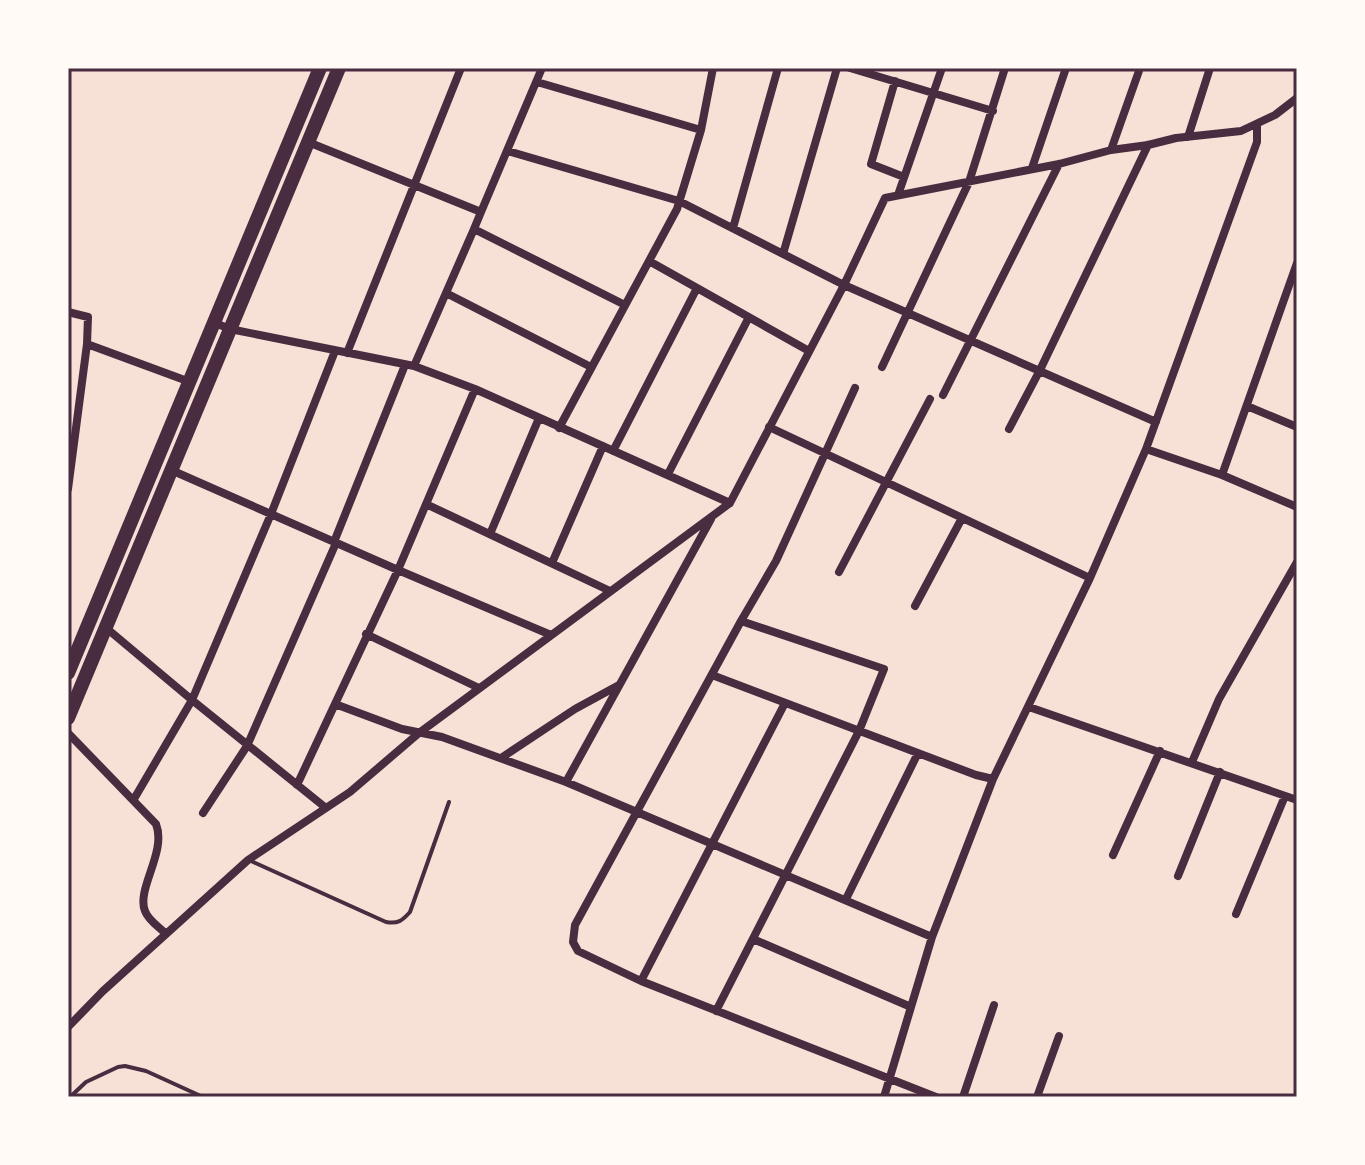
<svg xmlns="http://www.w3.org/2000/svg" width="1365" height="1165" font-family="'Noto Sans',sans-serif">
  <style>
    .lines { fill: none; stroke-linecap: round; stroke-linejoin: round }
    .service { stroke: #4a2c40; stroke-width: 4 }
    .minor { stroke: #4a2c40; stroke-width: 8 }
    .trunk { stroke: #4a2c40; stroke-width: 14 }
    .neatline { fill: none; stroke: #4a2c40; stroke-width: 3 }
  </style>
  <rect width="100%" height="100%" fill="#f7e1d7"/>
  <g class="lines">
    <path class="service" d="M 251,861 L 386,922 C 398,924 402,921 410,912 L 449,802
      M 70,1097 L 86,1082 L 118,1067 L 125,1066 L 146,1071 L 203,1097"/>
    <path class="minor" d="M 850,68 L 993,111
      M 895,81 L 871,164 L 904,177
      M 537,82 L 701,130
      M 1188,137 L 1210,68
      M 308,142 L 481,212 L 474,229 L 625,305
      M 1111,150 L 1140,68
      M 508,151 L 679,201 L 844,285 L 1156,422
      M 1032,168 L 1066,68
      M 898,195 L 942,68
      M 481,212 L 542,68
      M 733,228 L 778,68
      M 783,254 L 837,68
      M 649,261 L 809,351
      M 446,293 L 591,367
      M 68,312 L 88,317 L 87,344 L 190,382
      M 215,323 L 230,329 L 414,366 L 475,389 L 730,503
      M 347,353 L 461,68
      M 414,366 L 474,229
      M 882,367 L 969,182 L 1005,68
      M 475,389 L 398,570 L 335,704 L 402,729 L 442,737 L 566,782 L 932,937
      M 943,395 L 1059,164
      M 1247,406 L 1297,427
      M 769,427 L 1090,578
      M 559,428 L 677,209 L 701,130 L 713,68
      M 1009,429 L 1040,370 L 1148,145
      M 1146,449 L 1222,475 L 1297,507
      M 613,451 L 697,288
      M 171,470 L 398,570 L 551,635
      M 668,474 L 749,317
      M 1222,475 L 1297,263
      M 68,489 L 87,344
      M 426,504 L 610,591
      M 490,534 L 539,418
      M 334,542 L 405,365
      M 552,563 L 603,446
      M 839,572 L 930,399
      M 915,606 L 962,518
      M 741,621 L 575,925 L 573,942 L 578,951 L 641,981 L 936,1097
      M 105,627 L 192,700 L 271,514 L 335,351
      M 366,634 L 479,688
      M 712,675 L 976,775 L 993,779
      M 1029,707 L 1297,800
      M 68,733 L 156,824 C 167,852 136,889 145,911 C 148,920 159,927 166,934
      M 501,758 L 575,709 L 619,685
      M 1192,762 L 1219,699 L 1297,562
      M 566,782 L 711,519
      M 297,785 L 335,704
      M 134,799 L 192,700 L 326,808
      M 203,813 L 247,746 L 336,543
      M 1113,855 L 1160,751
      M 1178,876 L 1220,772
      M 846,899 L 918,753
      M 1236,914 L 1285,796
      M 753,939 L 911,1007
      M 641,981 L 785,703
      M 716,1011 L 859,731 L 884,669 L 741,621 L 776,561 L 855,388
      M 68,1027 L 103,991 L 248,860 L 350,792 L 419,733 L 730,503 L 844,285 L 885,198 L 1059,164 L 1111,150 L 1148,145 L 1176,138 L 1241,131 L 1275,115 L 1297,98
      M 884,1097 L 932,937 L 993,779 L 1090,578 L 1146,449 L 1257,142 L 1257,124
      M 963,1097 L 994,1005
      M 1037,1097 L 1059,1036"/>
    <path class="trunk" d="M 68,673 L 320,68
      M 68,718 L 339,68"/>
  </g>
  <rect width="1365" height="1165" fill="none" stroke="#fffaf5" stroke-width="140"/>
  <rect x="70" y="70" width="1225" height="1025" class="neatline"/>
</svg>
